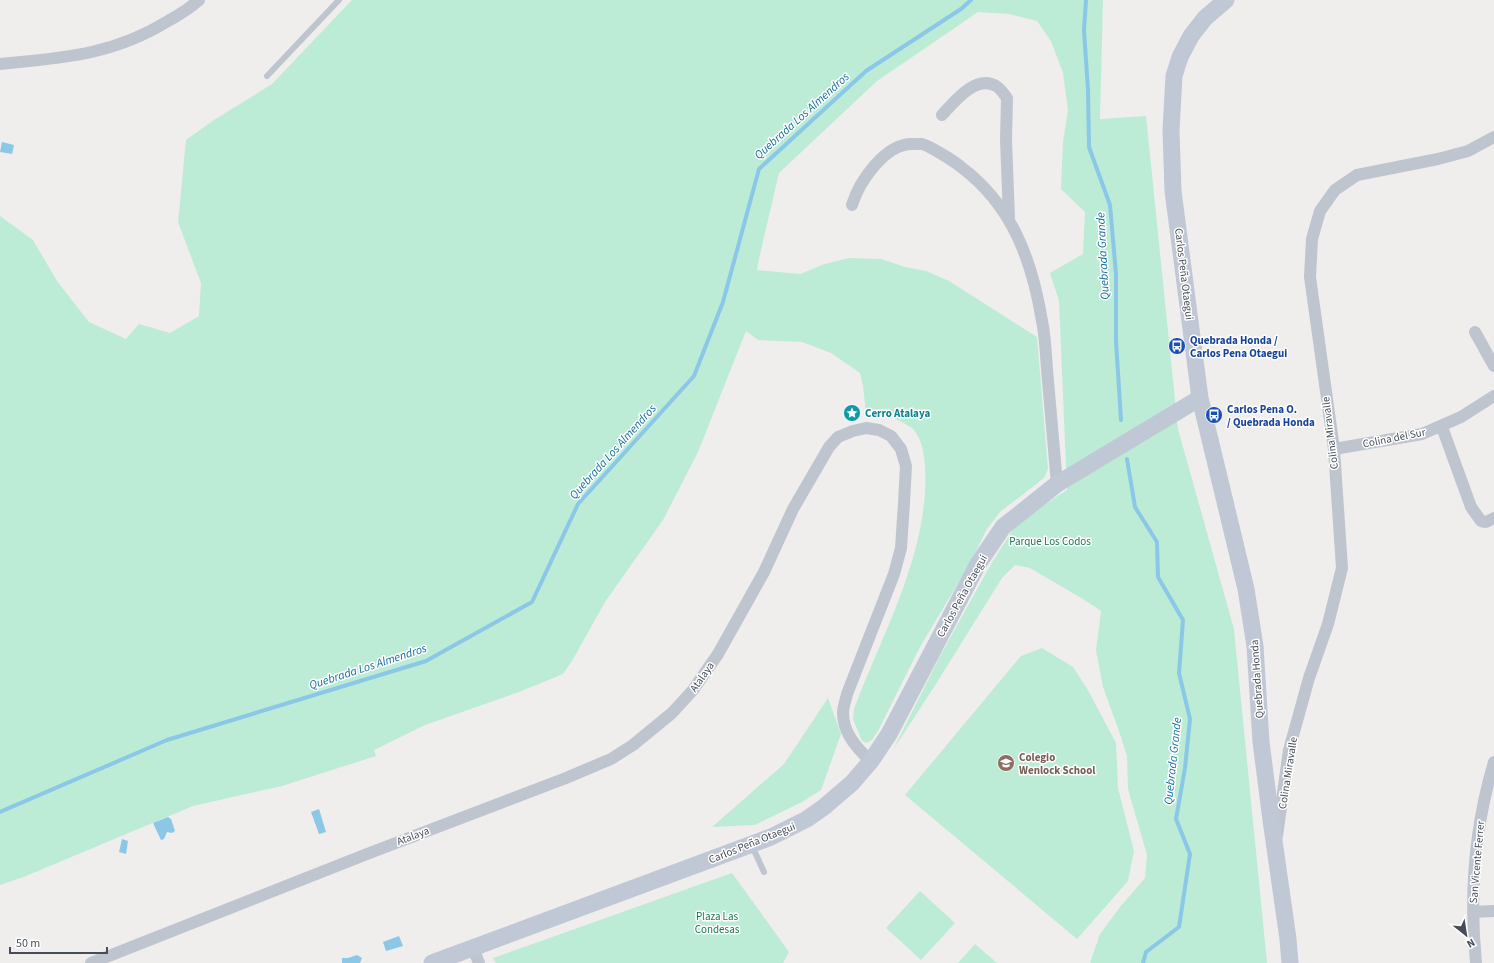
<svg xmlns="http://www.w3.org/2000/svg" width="1494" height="963" font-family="'Source Sans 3',sans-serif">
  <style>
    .green { fill: #bcecd6 }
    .water { fill: #8bc7e7 }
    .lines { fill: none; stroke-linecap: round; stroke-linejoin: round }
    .stream { stroke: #8bc7e7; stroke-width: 4 }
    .lane { stroke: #bec5cf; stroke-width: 6 }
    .street { stroke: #bec5cf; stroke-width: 12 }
    .secondary { stroke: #c0c7d5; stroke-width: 17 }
    .labels { text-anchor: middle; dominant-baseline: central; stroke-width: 3; stroke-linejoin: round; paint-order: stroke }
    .street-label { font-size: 11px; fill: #464d59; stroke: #fff }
    .transit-label { font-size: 11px; font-weight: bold; fill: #164399; stroke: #fff; text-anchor: start }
    .culture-label { font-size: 11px; font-weight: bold; fill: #0d838f; stroke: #fff; text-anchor: start }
    .park-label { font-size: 11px; fill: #1b7756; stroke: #fff }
    .education-label { font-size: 11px; font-weight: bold; fill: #785e54; stroke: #fff; text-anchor: start }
    .water-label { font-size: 12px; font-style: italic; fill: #136ea0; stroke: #fff }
  </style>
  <rect width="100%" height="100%" fill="#f0eded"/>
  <path class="green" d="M 352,0 L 1103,0 L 1100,119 L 1146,116 L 1178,429 L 1234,629 L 1267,963 L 1090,963 L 1100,934 L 1120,907 L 1145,878 L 1147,855 L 1128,789 L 1127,756 L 1120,734 L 1103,687 L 1096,650 L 1101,611 L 1083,599 L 1030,568 L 1015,565 L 1002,578 L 934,687 L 893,750 L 939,658 L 991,564 L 1014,528 L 1039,508 L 1067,490 L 1059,301 L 1050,273 L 1083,254 L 1085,212 L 1061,189 L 1063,142 L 1068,110 L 1063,73 L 1051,41 L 1037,21 L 1009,14 L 978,12 L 877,81 L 779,173 L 758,263 L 757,270 L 800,274 L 825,264 L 849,258 L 881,259 L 905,267 L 926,271 L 949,281 L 1037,337 L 1048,469 L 1044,478 L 1000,512 L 987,529 L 969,565 L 920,647 L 878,731 L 872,740 L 867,743 L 862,741 L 853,719 L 854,709 C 883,632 930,551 925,466 C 924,453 922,439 913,429 C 911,427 908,426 905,424 C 891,415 883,413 866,413 L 863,386 L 860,373 L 831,353 L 802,342 L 758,340 L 746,331 L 698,452 L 663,520 L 605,602 L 572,661 L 563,674 L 519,692 L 425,725 L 374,750 L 376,756 L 282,786 L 193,806 L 26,876 L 0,885 L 0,216 L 33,240 L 57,281 L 89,322 L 126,339 L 139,324 L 170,333 L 199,316 L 201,283 L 178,222 L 186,140 L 214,120 L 272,84 Z
    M 1042,648 L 1073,667 L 1089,692 L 1116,743 L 1118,788 L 1134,851 L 1128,881 L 1077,939 L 905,795 L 1021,656 Z
    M 828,698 L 841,734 L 821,790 L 802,802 L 755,825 L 712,827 L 784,764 Z
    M 732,873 L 789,952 L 783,963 L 496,963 L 493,958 Z
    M 920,891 L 955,923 L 921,960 L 886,928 Z
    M 975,944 L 997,963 L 958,963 Z"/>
  <path class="water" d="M 2,142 L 14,145 L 12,154 L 0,152 Z
    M 319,809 L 326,832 L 319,834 L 311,812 Z
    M 168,817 L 171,819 L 175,831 L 172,833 L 167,832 L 164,839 L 161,840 L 153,823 Z
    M 122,839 L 128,841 L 126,854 L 119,852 Z
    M 399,936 L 403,946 L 386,951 L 383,942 Z
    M 357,955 L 362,958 L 360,963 L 342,963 L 342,958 L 348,958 Z"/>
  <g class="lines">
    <path class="stream" d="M 1086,0 L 1084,30 L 1088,90 L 1089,147 L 1110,205 L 1116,274 L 1116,341 L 1121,420
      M 1127,459 L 1135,507 L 1157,542 L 1158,577 L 1183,620 L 1179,673 L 1190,719 L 1185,768 L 1176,819 L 1190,854 L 1179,927 L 1146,952 L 1143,963
      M 0,812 L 167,740 L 426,661 L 532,602 L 578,504 L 694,376 L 723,302 L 759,169 L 866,71 L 961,9 L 971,0"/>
    <path class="lane" d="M 267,76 L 339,0
      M 752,846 L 764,872"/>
    <path class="street" d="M 0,64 C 63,58 113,55 168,21 C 179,15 190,8 199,0
      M 942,115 C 954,102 976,74 996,86 C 1000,88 1004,94 1007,98 L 1006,140 L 1009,218
      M 852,205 C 859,182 885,143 913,144 C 916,144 919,144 922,144 C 930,146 954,161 961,167 C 1012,205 1032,260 1042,321 C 1046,340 1046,361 1048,381 C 1051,415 1054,450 1057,484
      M 1475,332 L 1494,366
      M 1442,427 L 1471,507 L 1481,521 L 1486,522 L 1494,518
      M 1334,449 L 1422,434 L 1461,417 L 1494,396
      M 1277,836 L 1289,750 L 1309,678 L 1328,624 L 1342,568 L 1334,449 L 1310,277 L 1312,239 L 1320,211 L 1335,190 L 1357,175 L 1438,159 L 1468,151 L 1494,137
      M 1473,912 L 1494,911
      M 473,948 L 479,963
      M 91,963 L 367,854 L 566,778 L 611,759 L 633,745 L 672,713 L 693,690 L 718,654 L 764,572 L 793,509 L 829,447 L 838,437 L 853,431 L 866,428 L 879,430 L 891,436 L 901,449 L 906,466 L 904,503 L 901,548 L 894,574 L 847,694 C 846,700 843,706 843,713 C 843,733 857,749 871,761
      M 1476,963 C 1469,893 1474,829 1494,762"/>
    <path class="secondary" d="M 1226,0 L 1205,18 L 1191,36 L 1180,57 L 1174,76 L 1171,130 L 1173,191 L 1200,398 L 1246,589 L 1255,646 L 1261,742 L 1271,820 L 1288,939 L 1290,963
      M 432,963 L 771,837 L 807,819 L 824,807 L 852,783 L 871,761 L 889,734 L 978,564 L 1003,527 L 1057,484 L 1200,398"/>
  </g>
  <defs>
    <g id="bus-disc" transform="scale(0.9)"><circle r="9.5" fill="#1a4fb4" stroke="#fff"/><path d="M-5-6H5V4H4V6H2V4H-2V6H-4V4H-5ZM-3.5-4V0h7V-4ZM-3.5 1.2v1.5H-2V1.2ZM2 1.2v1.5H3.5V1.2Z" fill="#fff"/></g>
    <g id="sight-disc" transform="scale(0.9)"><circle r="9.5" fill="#0f9aa8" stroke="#fff"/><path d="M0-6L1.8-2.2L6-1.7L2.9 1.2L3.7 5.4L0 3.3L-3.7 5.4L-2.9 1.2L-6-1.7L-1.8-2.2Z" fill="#fff"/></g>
    <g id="school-disc" transform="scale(0.9)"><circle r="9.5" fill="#8d6e63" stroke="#fff"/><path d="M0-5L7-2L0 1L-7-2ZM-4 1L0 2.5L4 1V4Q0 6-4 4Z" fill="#fff"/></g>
  </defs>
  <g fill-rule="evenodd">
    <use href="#bus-disc" x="1177" y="346"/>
    <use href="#sight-disc" x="852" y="413"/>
    <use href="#bus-disc" x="1214" y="415"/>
    <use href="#school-disc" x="1006" y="763"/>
  </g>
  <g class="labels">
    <g class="street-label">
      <text transform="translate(1184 274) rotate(83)">Carlos Peña Otaegui</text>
      <text transform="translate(1330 433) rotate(-97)">Colina Miravalle</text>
      <text transform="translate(1394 438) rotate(-11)">Colina del Sur</text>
      <text transform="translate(962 596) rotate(-61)">Carlos Peña Otaegui</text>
      <text transform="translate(702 677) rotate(-55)">Atalaya</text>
      <text transform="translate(1257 679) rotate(-94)">Quebrada Honda</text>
      <text transform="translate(1288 773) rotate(-81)">Colina Miravalle</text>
      <text transform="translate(413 836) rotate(-21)">Atalaya</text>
      <text transform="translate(752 843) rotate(-22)">Carlos Peña Otaegui</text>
      <text transform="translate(1477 862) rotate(-85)">San Vicente Ferrer</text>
    </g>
    <g class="transit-label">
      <text x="1190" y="340">Quebrada Honda /<tspan x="1190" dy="13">Carlos Pena Otaegui</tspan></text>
      <text x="1227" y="409">Carlos Pena O.<tspan x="1227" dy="13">/ Quebrada Honda</tspan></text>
    </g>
    <g class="culture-label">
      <text x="865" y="413">Cerro Atalaya</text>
    </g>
    <g class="park-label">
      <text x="1050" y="541">Parque Los Codos</text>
      <text x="717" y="916">Plaza Las<tspan x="717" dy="13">Condesas</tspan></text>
    </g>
    <g class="education-label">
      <text x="1019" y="757">Colegio<tspan x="1019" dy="13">Wenlock School</tspan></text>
    </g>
    <g class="water-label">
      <text transform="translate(802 116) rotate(-42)">Quebrada Los Almendros</text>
      <text transform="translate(1103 256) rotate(-93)">Quebrada Grande</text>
      <text transform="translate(613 452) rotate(-48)">Quebrada Los Almendros</text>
      <text transform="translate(368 667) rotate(-18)">Quebrada Los Almendros</text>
      <text transform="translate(1173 761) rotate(-84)">Quebrada Grande</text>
    </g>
  </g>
  <g transform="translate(1466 935) rotate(150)" stroke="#ffffff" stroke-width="3" paint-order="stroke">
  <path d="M0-3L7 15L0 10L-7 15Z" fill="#464d59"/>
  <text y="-6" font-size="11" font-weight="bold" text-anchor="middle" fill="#464d59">N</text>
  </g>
  <path d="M10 947v6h97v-6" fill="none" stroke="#464d59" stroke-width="2"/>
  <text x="16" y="947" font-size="12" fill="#464d59" stroke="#ffffff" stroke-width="3" paint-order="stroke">50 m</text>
</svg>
